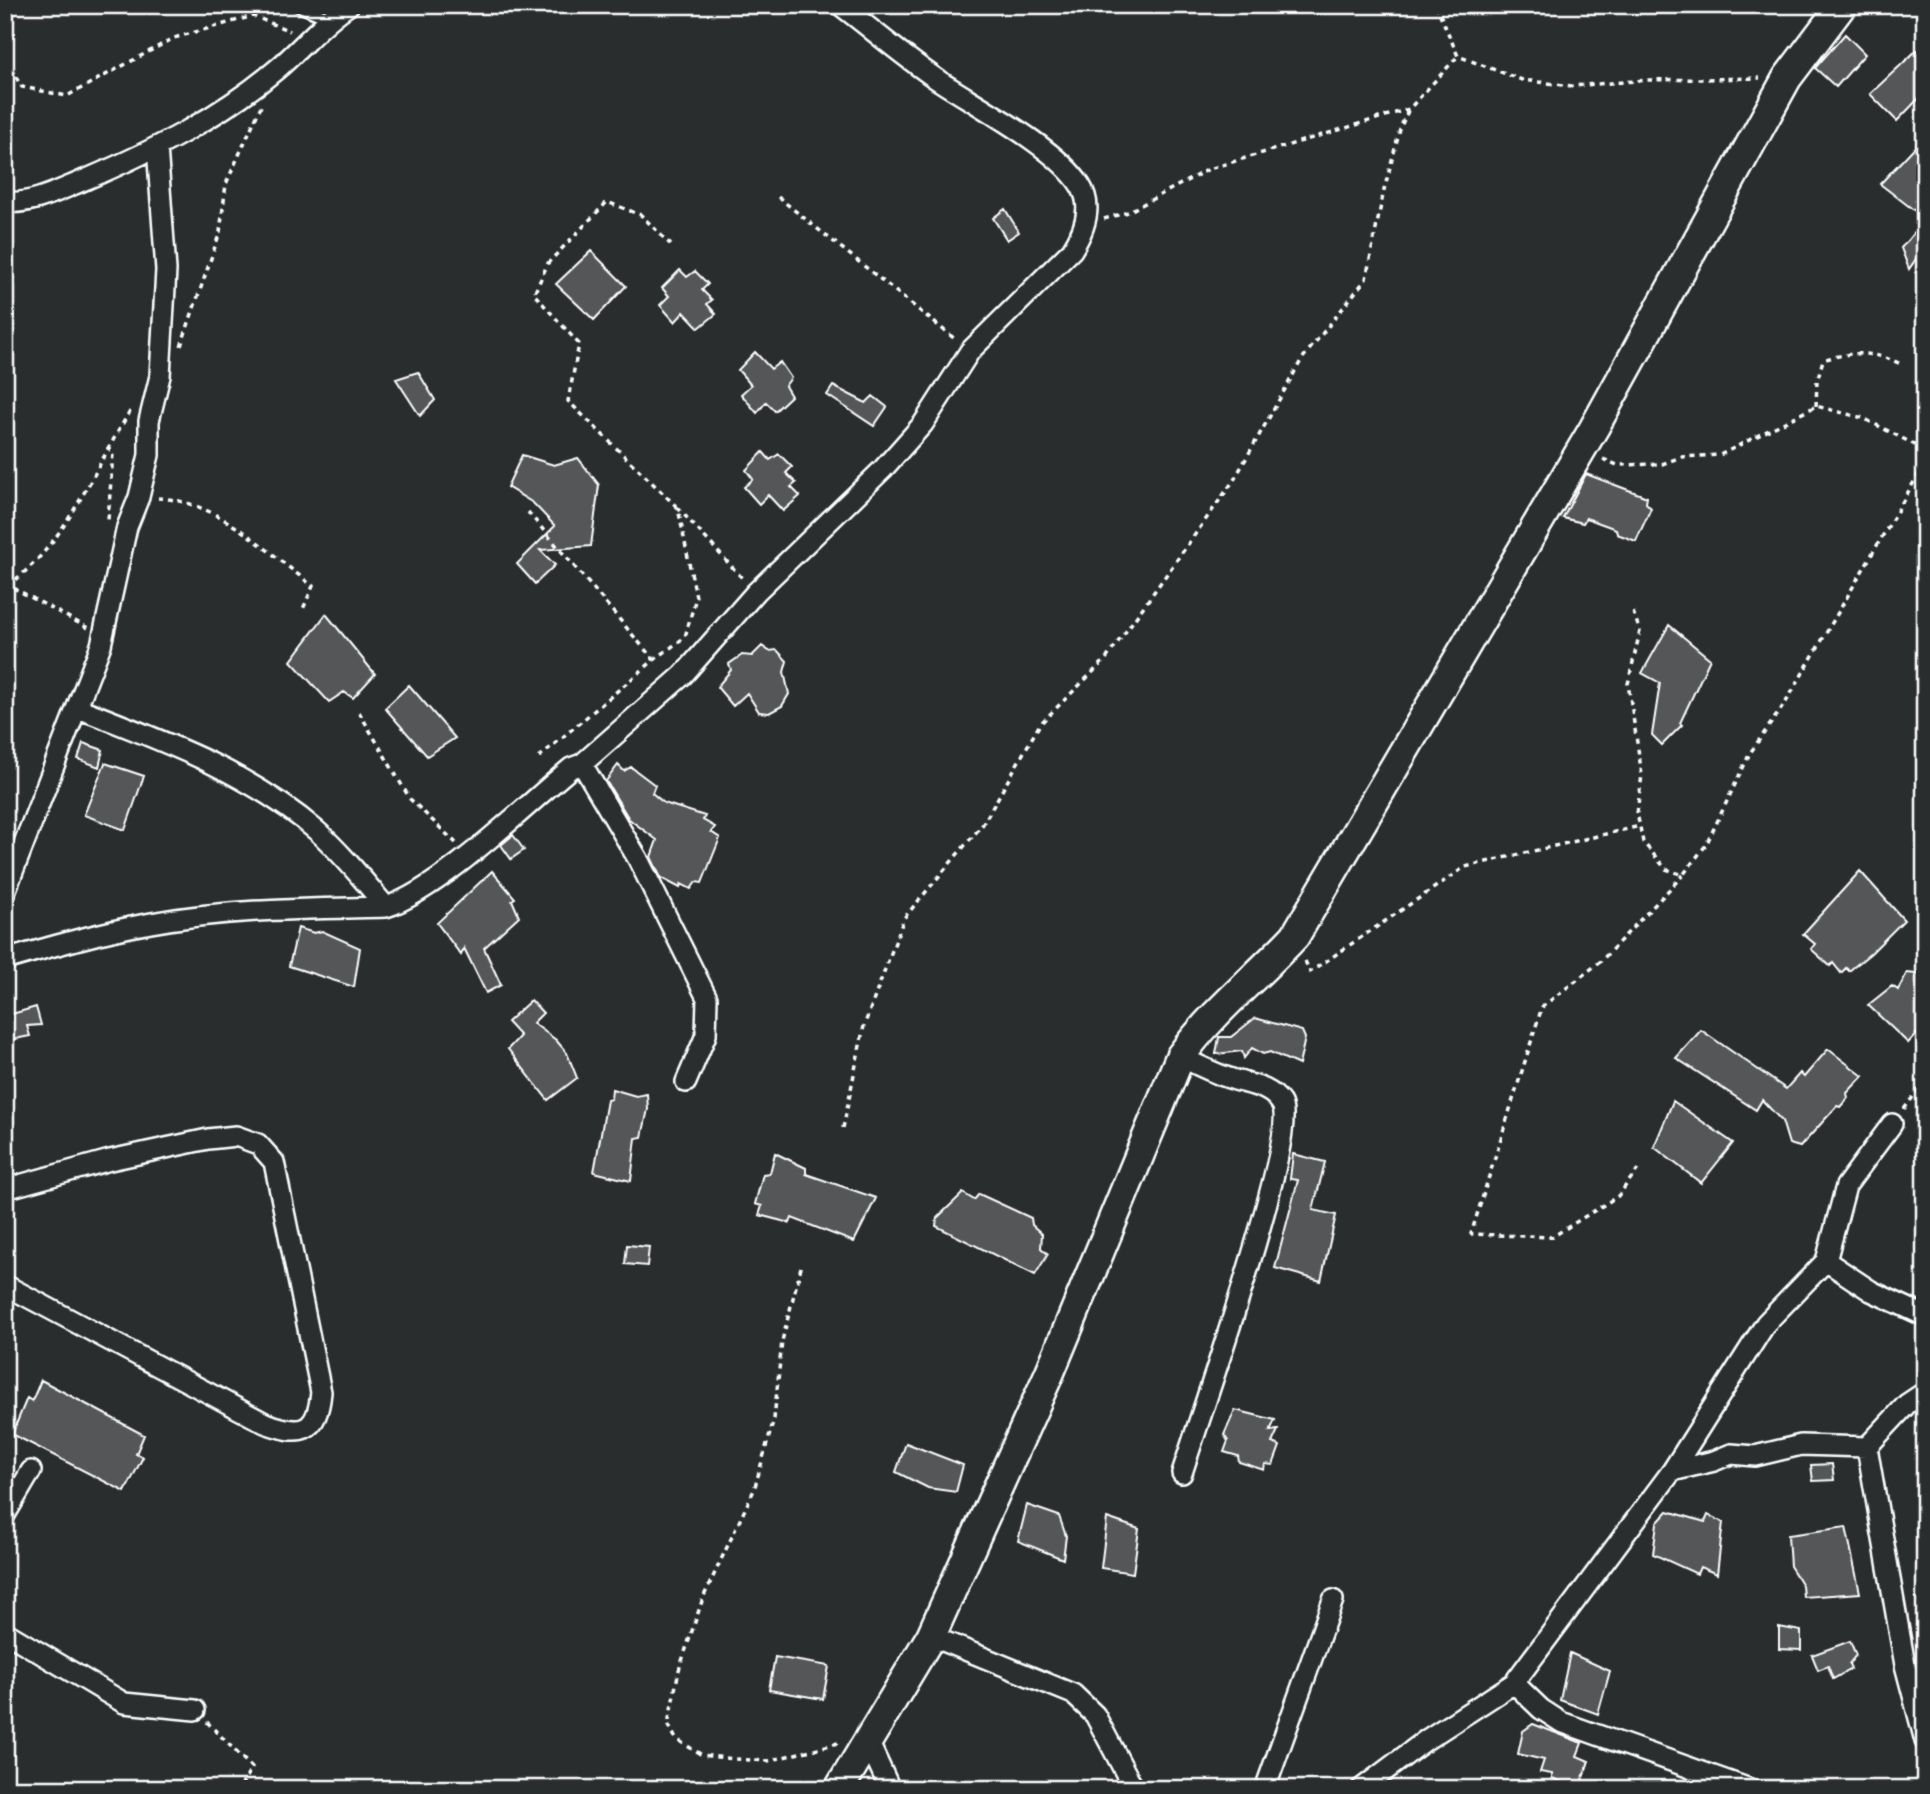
<svg xmlns="http://www.w3.org/2000/svg" width="1930" height="1794" font-family="Mynerve,sans-serif">
  <style>
    .building { fill: #555758; stroke: #fff; stroke-width: 2 }
    .lines { fill: none; stroke-linecap: round; stroke-linejoin: round }
    .lane-casing { stroke: #fff; stroke-width: 15 }
    .street-casing { stroke: #fff; stroke-width: 24 }
    .secondary-casing { stroke: #fff; stroke-width: 33 }
    .path { stroke: #fff; stroke-width: 3.5; stroke-dasharray: 5 5; stroke-linecap: butt }
    .lane { stroke: #2a2d2e; stroke-width: 10 }
    .street { stroke: #2a2d2e; stroke-width: 19 }
    .secondary { stroke: #2a2d2e; stroke-width: 28 }
  </style>
  <rect width="100%" height="100%" fill="#2a2d2e"/>
  <filter id="ink" filterUnits="userSpaceOnUse"><feTurbulence type="fractalNoise" baseFrequency=".0143" numOctaves="2"/><feDisplacementMap in="SourceGraphic" scale="14" xChannelSelector="R" yChannelSelector="G"/><feConvolveMatrix kernelMatrix="1 2 1 2 8 2 1 2 1" color-interpolation-filters="sRGB"/></filter>
  <g filter="url(#ink)">
    <path class="building" d="M 1845,34 L 1865,54 L 1836,87 L 1815,68 Z
      M 1917,50 L 1925,58 L 1925,92 L 1897,121 L 1870,94 Z
      M 1925,136 L 1925,201 L 1915,211 L 1880,184 Z
      M 1005,209 L 1019,232 L 1007,240 L 993,218 Z
      M 1917,229 L 1925,246 L 1909,269 L 1901,248 Z
      M 591,251 L 626,286 L 594,320 L 556,284 Z
      M 680,270 L 687,277 L 695,271 L 708,284 L 702,290 L 712,300 L 707,304 L 716,314 L 699,328 L 684,312 L 675,322 L 660,305 L 669,296 L 662,288 Z
      M 755,352 L 771,369 L 780,362 L 791,378 L 785,386 L 791,396 L 775,411 L 766,402 L 757,413 L 741,394 L 751,385 L 738,370 Z
      M 418,372 L 435,400 L 420,416 L 396,379 Z
      M 833,386 L 866,403 L 873,396 L 887,407 L 874,426 L 827,395 Z
      M 763,452 L 770,460 L 779,454 L 792,467 L 786,473 L 796,483 L 791,487 L 800,496 L 783,511 L 768,495 L 759,504 L 744,487 L 753,479 L 746,470 Z
      M 522,455 L 554,465 L 578,458 L 599,485 L 591,546 L 540,550 L 555,565 L 535,584 L 517,564 L 555,526 L 533,503 L 507,487 Z
      M 1586,474 L 1647,497 L 1646,503 L 1651,508 L 1636,541 L 1617,534 L 1616,529 L 1586,518 L 1583,523 L 1563,518 Z
      M 326,614 L 375,674 L 353,698 L 344,692 L 329,702 L 291,661 Z
      M 1669,625 L 1710,659 L 1680,723 L 1682,725 L 1662,745 L 1652,735 L 1660,683 L 1642,673 Z
      M 762,646 L 769,651 L 777,650 L 787,661 L 784,672 L 789,694 L 782,706 L 769,713 L 759,712 L 747,693 L 733,706 L 717,687 L 731,670 L 729,664 L 742,655 L 752,656 Z
      M 409,685 L 455,738 L 427,756 L 385,708 Z
      M 83,743 L 103,750 L 99,767 L 78,759 Z
      M 105,763 L 144,776 L 125,830 L 84,815 Z
      M 618,765 L 624,771 L 631,767 L 655,785 L 652,793 L 664,803 L 705,816 L 703,820 L 715,827 L 711,832 L 720,838 L 702,883 L 696,882 L 691,889 L 681,884 L 680,888 L 661,878 L 651,857 L 657,840 L 629,819 L 606,781 Z
      M 513,835 L 524,850 L 511,859 L 501,845 Z
      M 492,871 L 515,898 L 512,900 L 519,916 L 484,948 L 501,985 L 486,993 L 464,948 L 461,955 L 437,923 Z
      M 1860,871 L 1904,920 L 1871,953 L 1849,971 L 1846,968 L 1841,973 L 1833,963 L 1830,966 L 1811,949 L 1815,944 L 1803,934 Z
      M 298,928 L 314,933 L 322,931 L 360,948 L 354,987 L 289,966 Z
      M 1907,973 L 1925,975 L 1925,1025 L 1908,1043 L 1868,1005 L 1892,986 L 1898,990 Z
      M 531,1000 L 543,1013 L 533,1023 L 556,1040 L 567,1053 L 577,1078 L 548,1100 L 508,1049 L 520,1036 L 507,1022 Z
      M 36,1007 L 41,1025 L 27,1026 L 30,1036 L 5,1041 L 5,1016 Z
      M 1255,1018 L 1302,1031 L 1305,1038 L 1299,1065 L 1270,1052 L 1263,1054 L 1252,1048 L 1244,1058 L 1242,1051 L 1216,1054 L 1219,1037 L 1231,1037 Z
      M 1701,1030 L 1786,1089 L 1800,1073 L 1804,1077 L 1828,1049 L 1863,1076 L 1847,1093 L 1848,1098 L 1840,1107 L 1837,1106 L 1800,1147 L 1789,1144 L 1782,1121 L 1762,1100 L 1756,1110 L 1676,1058 Z
      M 612,1089 L 636,1096 L 647,1094 L 648,1109 L 642,1137 L 636,1138 L 631,1181 L 594,1172 L 607,1100 L 611,1099 Z
      M 1673,1101 L 1733,1143 L 1701,1183 L 1654,1147 Z
      M 775,1153 L 806,1168 L 806,1174 L 876,1198 L 854,1242 L 792,1218 L 790,1223 L 759,1215 L 762,1206 L 755,1204 L 763,1174 L 770,1173 Z
      M 1293,1154 L 1325,1162 L 1313,1210 L 1336,1215 L 1321,1281 L 1275,1268 L 1298,1180 L 1290,1179 Z
      M 963,1193 L 974,1200 L 979,1194 L 1031,1218 L 1032,1225 L 1042,1234 L 1041,1248 L 1048,1254 L 1035,1275 L 936,1226 L 937,1218 Z
      M 627,1245 L 649,1247 L 647,1266 L 625,1264 Z
      M 41,1380 L 144,1435 L 136,1454 L 143,1457 L 125,1492 L 12,1434 L 27,1398 L 32,1401 Z
      M 1235,1410 L 1275,1420 L 1270,1431 L 1278,1430 L 1272,1443 L 1280,1446 L 1273,1465 L 1265,1464 L 1264,1470 L 1239,1462 L 1238,1456 L 1224,1452 L 1228,1441 L 1224,1435 Z
      M 906,1443 L 963,1465 L 956,1492 L 928,1488 L 896,1472 Z
      M 1832,1464 L 1834,1480 L 1813,1481 L 1811,1465 Z
      M 1027,1505 L 1059,1516 L 1066,1536 L 1063,1559 L 1018,1541 Z
      M 1668,1511 L 1705,1522 L 1708,1515 L 1723,1522 L 1717,1574 L 1700,1567 L 1697,1574 L 1653,1554 L 1657,1523 Z
      M 1107,1518 L 1139,1529 L 1133,1573 L 1101,1568 Z
      M 1846,1527 L 1860,1593 L 1803,1597 L 1802,1585 L 1790,1566 L 1788,1535 Z
      M 1779,1627 L 1801,1631 L 1801,1650 L 1779,1649 Z
      M 1850,1641 L 1856,1655 L 1849,1664 L 1851,1669 L 1833,1679 L 1828,1666 L 1818,1670 L 1812,1655 Z
      M 1570,1653 L 1610,1671 L 1598,1714 L 1560,1700 Z
      M 775,1657 L 829,1666 L 823,1699 L 769,1690 Z
      M 1533,1724 L 1582,1743 L 1577,1756 L 1589,1761 L 1579,1789 L 1552,1778 L 1552,1774 L 1540,1772 L 1544,1760 L 1518,1754 L 1523,1731 Z"/>
    <g class="lines">
      <g class="lane-casing">
        <path id="lane" d="M 297,5 L 328,18"/>
      </g>
      <g class="street-casing">
        <path id="street" d="M 5,202 C 33,205 62,189 87,179 C 155,150 220,117 277,69 C 302,48 321,23 349,5
          M 78,708 C 163,741 247,771 317,831 C 342,853 364,881 386,907
          M 582,764 L 638,859 L 707,998 L 706,1035 L 686,1082
          M 5,892 L 101,645 L 127,527 L 139,497 L 149,455 L 149,421 L 160,376 L 166,270 L 157,147
          M 5,960 C 53,946 101,932 151,923 C 228,909 308,909 386,907 C 440,890 525,806 571,768 L 582,764 L 683,675 L 756,592 L 883,469 L 923,424 L 970,351 L 1072,250 C 1084,231 1094,206 1080,185 C 1057,148 976,105 938,80 C 904,57 873,30 840,5
          M 1180,1057 C 1197,1064 1213,1073 1229,1078 C 1248,1085 1269,1085 1281,1103 C 1300,1133 1198,1422 1182,1473
          M 5,1189 L 110,1160 L 208,1139 L 236,1136 L 258,1144 L 274,1162 L 321,1392 C 317,1434 301,1436 265,1423 L 5,1285
          M 1826,1261 L 1871,1291 L 1925,1316
          M 1867,1447 L 1905,1665 L 1925,1741
          M 1672,1471 L 1714,1461 L 1731,1454 L 1755,1456 L 1801,1445 L 1867,1447 L 1907,1404 L 1925,1392
          M 5,1515 L 31,1471
          M 5,1632 L 124,1703 L 195,1710
          M 931,1636 L 1073,1694 L 1095,1715 L 1134,1789
          M 1514,1683 L 1541,1709 L 1561,1722 L 1750,1789
          M 868,1741 L 890,1789
          M 1265,1789 L 1333,1600
          M 1361,1789 L 1426,1740 L 1514,1683 L 1672,1471 L 1766,1323 L 1826,1261 L 1846,1186 L 1892,1124"/>
      </g>
      <g class="secondary-casing">
        <path id="secondary" d="M 839,1789 L 931,1636 L 1050,1372 L 1180,1057 C 1213,1011 1257,977 1295,936 L 1594,428 L 1787,78 L 1842,5"/>
      </g>
      <path class="path" d="M 1436,5 L 1458,56 L 1522,80 L 1572,86 L 1648,80 L 1760,78
        M 5,60 L 22,87 L 67,96 L 174,38 L 253,16 L 290,31
        M 778,197 L 955,339
        M 1104,219 L 1128,212 L 1209,169 L 1409,109 L 1458,56
        M 671,245 L 641,215 L 607,202 L 548,263 L 534,294 L 579,344 L 568,401 L 678,508
        M 181,346 L 220,232 L 226,184 L 261,106
        M 1816,406 L 1817,381 L 1823,360 C 1854,351 1871,351 1901,364
        M 107,447 L 113,453 L 108,520
        M 1603,459 L 1617,465 L 1662,464 L 1681,457 L 1720,455 L 1816,406 L 1863,418 L 1925,450
        M 158,498 C 219,501 267,552 313,586 L 303,609
        M 528,512 L 654,660 L 538,758
        M 1633,612 L 1640,631 L 1628,684 L 1642,775 L 1637,813 L 1643,842 L 1666,869 L 1683,875 L 1706,845 L 1750,753 L 1786,702 L 1925,463
        M 88,628 L 8,585 C 66,545 94,468 131,410
        M 654,660 L 685,637 L 696,597 L 678,508 L 743,579
        M 359,712 L 410,799 L 456,843
        M 1305,961 L 1310,972 L 1465,867 L 1640,826
        M 1904,1109 L 1925,1081
        M 843,1128 L 864,1026 L 904,918 L 983,824 L 1040,724 L 1106,659 L 1234,480 L 1302,359 L 1366,279 L 1384,190 L 1401,126 L 1409,109
        M 1638,1169 L 1618,1196 L 1552,1237 L 1471,1234 L 1542,1007 L 1600,962 L 1683,875
        M 801,1267 L 782,1341 L 774,1419 L 754,1490 L 703,1598 L 679,1670 L 668,1724 L 676,1739 L 702,1755 L 734,1759 L 768,1761 L 838,1743
        M 207,1722 L 252,1768 L 239,1789"/>
      <use href="#lane" class="lane"/>
      <use href="#street" class="street"/>
      <use href="#secondary" class="secondary"/>
    </g>
  </g>
  <rect width="1930" height="1794" fill="none" stroke="#2a2d2e" stroke-width="28"/>
  <rect x="14" y="14" width="1902" height="1766" fill="none" stroke="#fff" stroke-width="2.5" filter="url(#ink)"/>
</svg>
